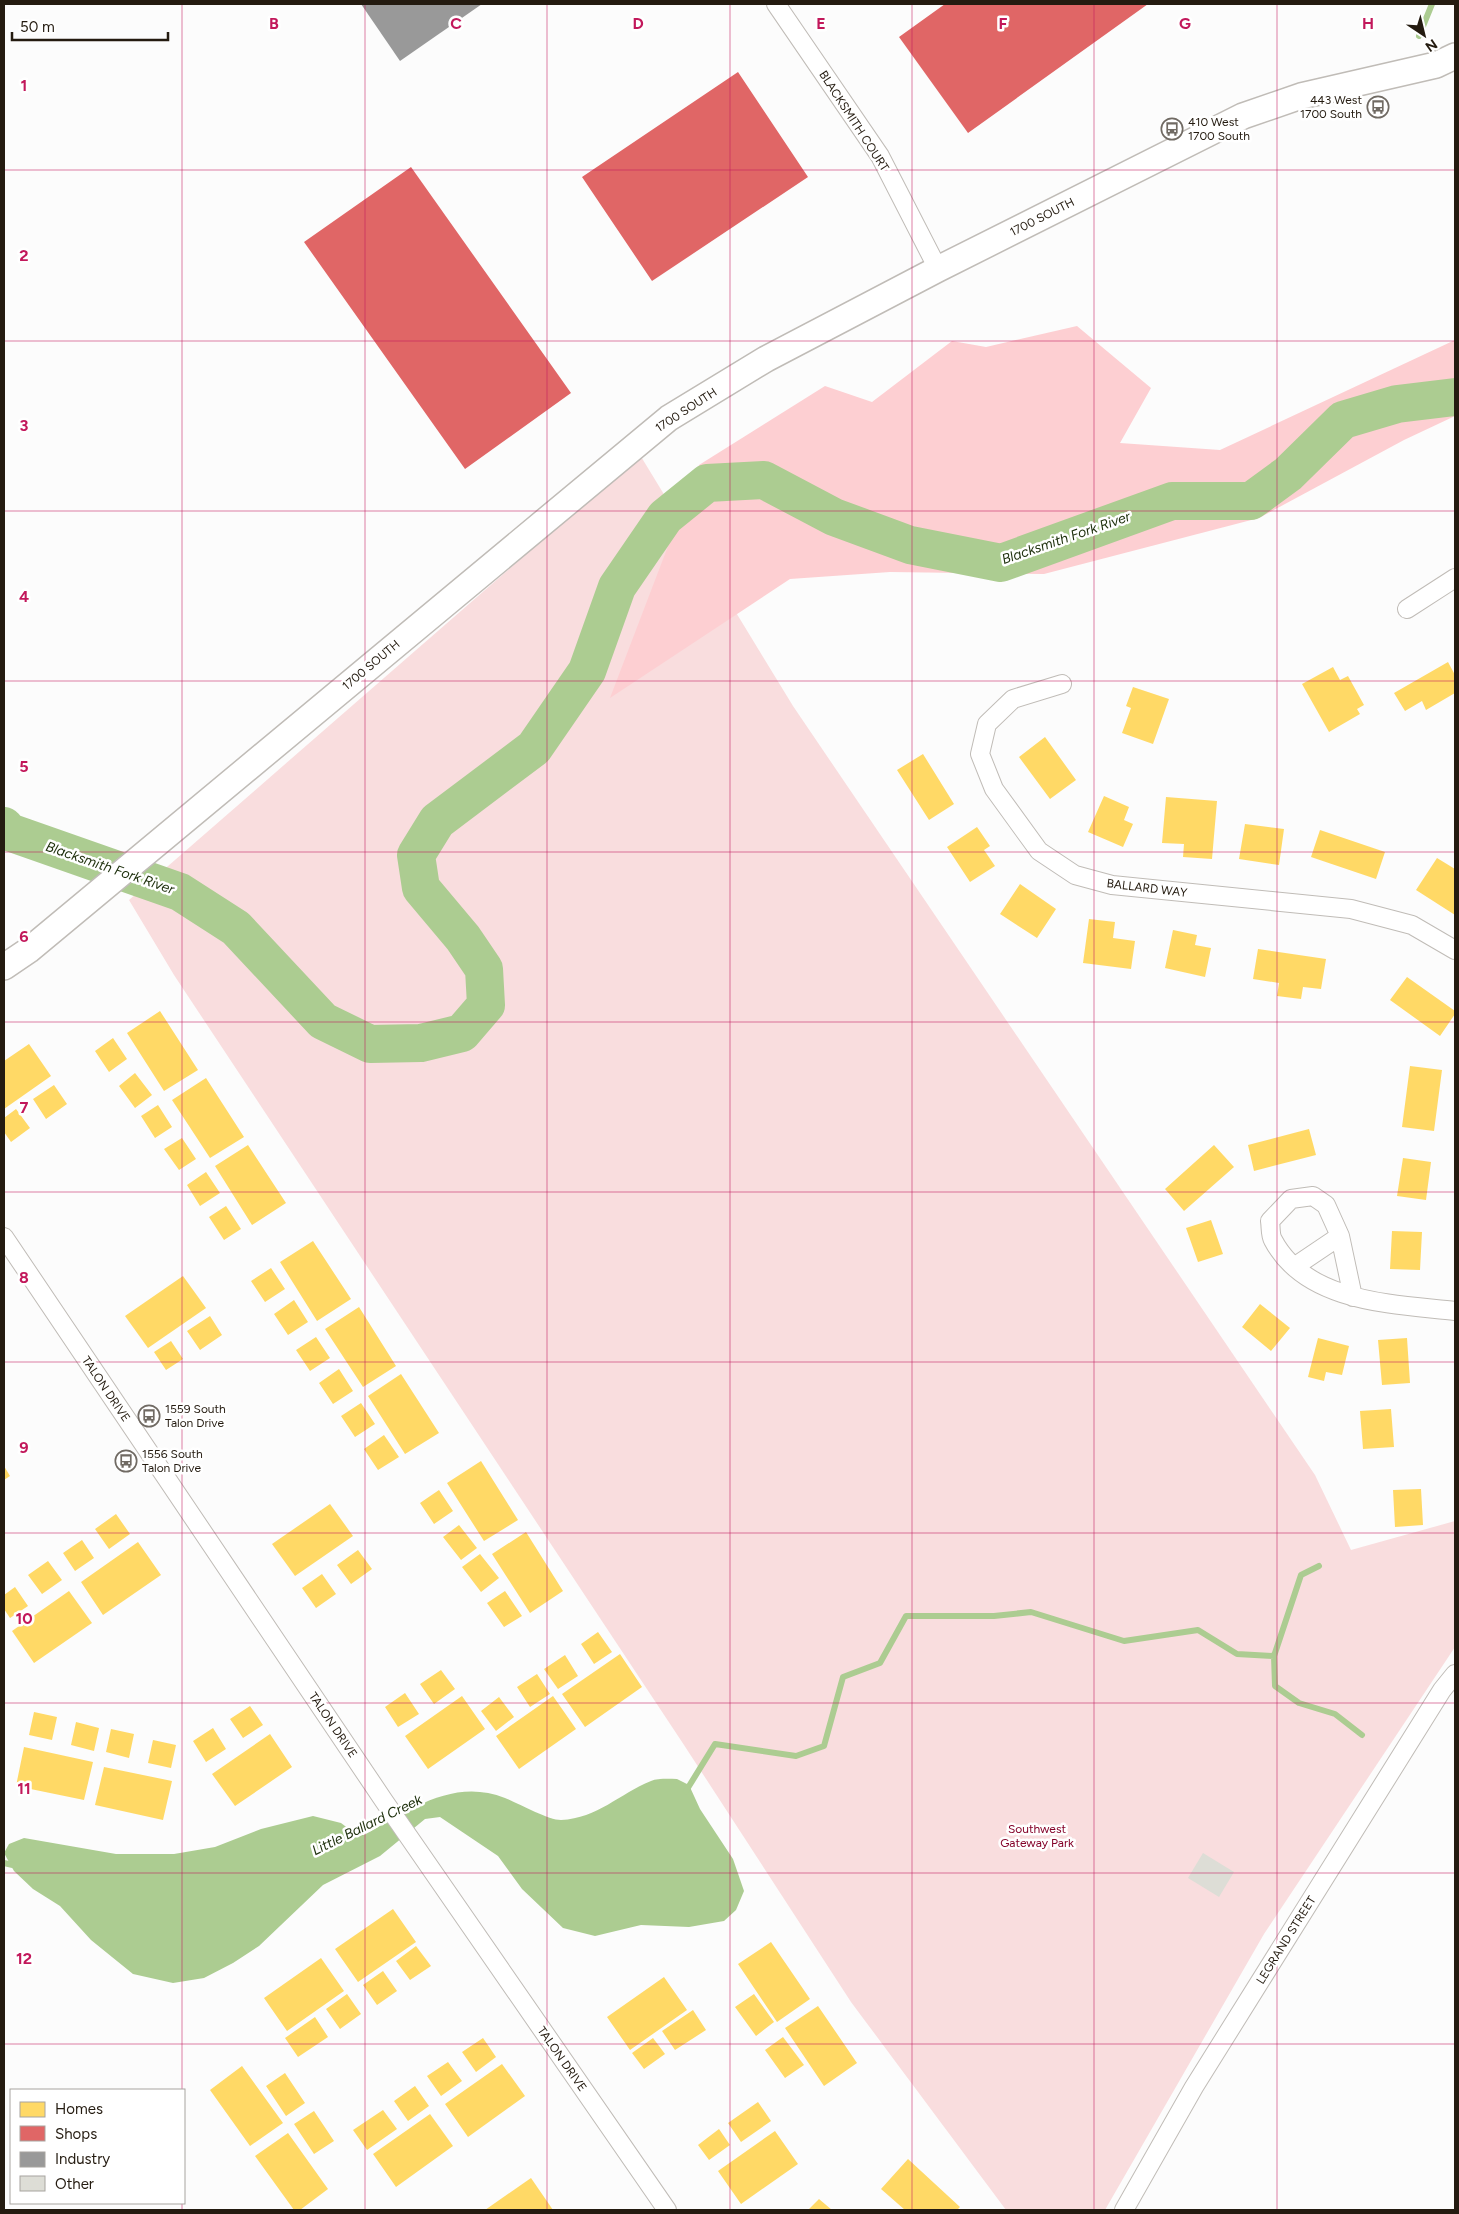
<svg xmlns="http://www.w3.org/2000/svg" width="1459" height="2214" font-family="Figtree,sans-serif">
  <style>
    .green { fill: #f9ddde }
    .forest { fill: #fdcfd2 }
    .water { fill: #accc91 }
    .homes { fill: #ffd966 }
    .shops { fill: #e06666 }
    .industry { fill: #999 }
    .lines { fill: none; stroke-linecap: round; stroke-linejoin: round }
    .stream { stroke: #accc91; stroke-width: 6 }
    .river { stroke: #accc91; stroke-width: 38 }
    .building { fill: #ddddd6 }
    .street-casing { stroke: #c0bcb7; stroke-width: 20 }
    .secondary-casing { stroke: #c0bcb7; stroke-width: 28 }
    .street { stroke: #fff; stroke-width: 18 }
    .secondary { stroke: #fff; stroke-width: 25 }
    .grid { fill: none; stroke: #c2185b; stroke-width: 1; stroke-opacity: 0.55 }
    .labels { text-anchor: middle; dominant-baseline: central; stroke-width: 5; stroke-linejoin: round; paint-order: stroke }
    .poi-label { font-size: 12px; fill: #241b10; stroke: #fff; text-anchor: start }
    .street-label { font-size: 12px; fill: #241b10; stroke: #fff }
    .park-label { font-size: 12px; fill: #840229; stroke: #fff }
    .water-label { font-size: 14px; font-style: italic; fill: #20320f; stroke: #fff }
    .grid-label { font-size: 16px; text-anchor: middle; font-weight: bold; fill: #c2185b; stroke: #fff; stroke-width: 5; stroke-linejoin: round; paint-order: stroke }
  </style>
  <rect width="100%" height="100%" fill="#fcfcfc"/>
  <path class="green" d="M 640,455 L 793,706 L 1315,1475 L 1351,1550 L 1455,1521 L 1455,1647 L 1264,1934 L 1105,2210 L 1006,2210 L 851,2002 L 684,1745 L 174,975 L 129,900 Z"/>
  <path class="forest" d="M 1077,326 L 1151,388 L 1120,443 L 1220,450 L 1455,340 L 1455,416 L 1404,440 L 1259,518 L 1044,574 L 890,572 L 790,579 L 610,698 L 699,465 L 825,386 L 872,402 L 952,341 L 986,347 Z"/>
  <path class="water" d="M 677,1779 L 689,1785 L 700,1809 L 733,1859 L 744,1891 L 736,1910 L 724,1921 L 689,1927 L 641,1925 L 595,1936 L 563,1928 L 522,1889 L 498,1856 L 440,1817 L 425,1819 L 380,1856 L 323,1885 L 259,1946 L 233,1963 L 204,1978 L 173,1983 L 133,1974 L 91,1940 L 60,1906 L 33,1889 L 14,1871 L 4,1853 L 9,1844 L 24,1838 L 116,1854 L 174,1854 L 215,1847 L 261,1829 L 313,1816 L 341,1823 L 357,1835 L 364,1835 C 408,1811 453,1777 505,1798 C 518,1803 548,1820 561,1820 C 598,1818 619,1794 651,1781 C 658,1778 669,1779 677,1779 Z"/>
  <path class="homes" d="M 1448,662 L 1455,675 L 1455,693 L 1426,710 L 1422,701 L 1405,711 L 1394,693 Z
    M 1333,667 L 1340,680 L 1348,676 L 1364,705 L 1357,709 L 1360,714 L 1329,732 L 1302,684 Z
    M 1133,687 L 1169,699 L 1153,744 L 1122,733 L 1131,708 L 1126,706 Z
    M 1045,737 L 1076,780 L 1050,799 L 1019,757 Z
    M 923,754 L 954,804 L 929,820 L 897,770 Z
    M 1104,796 L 1129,807 L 1124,820 L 1133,824 L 1123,847 L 1088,832 Z
    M 1166,797 L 1217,801 L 1212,859 L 1183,857 L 1184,844 L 1162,843 Z
    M 1245,824 L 1284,829 L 1279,865 L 1239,859 Z
    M 977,827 L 990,846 L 984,850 L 995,866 L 970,882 L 947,847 Z
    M 1320,830 L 1385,852 L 1376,879 L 1311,857 Z
    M 1437,858 L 1455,869 L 1455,915 L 1416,890 Z
    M 1020,884 L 1056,909 L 1037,938 L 1000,914 Z
    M 1089,919 L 1115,922 L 1113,938 L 1135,941 L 1131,969 L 1083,963 Z
    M 1173,930 L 1197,935 L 1195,945 L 1211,948 L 1205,977 L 1165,968 Z
    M 1258,949 L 1326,959 L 1321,989 L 1303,987 L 1301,999 L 1277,996 L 1279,983 L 1253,979 Z
    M 1407,977 L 1455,1011 L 1455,1014 L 1440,1036 L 1390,1000 Z
    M 160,1011 L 198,1070 L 164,1091 L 127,1033 Z
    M 113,1038 L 127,1059 L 109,1072 L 95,1051 Z
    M 29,1044 L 51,1076 L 4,1109 L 4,1061 Z
    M 1410,1066 L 1442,1070 L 1434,1131 L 1402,1127 Z
    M 135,1073 L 152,1095 L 135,1108 L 119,1086 Z
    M 206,1078 L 244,1137 L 210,1158 L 172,1100 Z
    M 54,1085 L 67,1104 L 46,1119 L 33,1099 Z
    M 158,1105 L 172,1127 L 155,1138 L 141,1116 Z
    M 16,1109 L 30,1128 L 11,1142 L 4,1132 L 4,1118 Z
    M 1309,1129 L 1316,1155 L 1254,1171 L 1248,1145 Z
    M 182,1138 L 196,1159 L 179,1170 L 164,1149 Z
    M 248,1145 L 286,1203 L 252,1225 L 215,1166 Z
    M 1214,1145 L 1234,1167 L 1184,1211 L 1165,1189 Z
    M 1403,1158 L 1431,1162 L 1426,1200 L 1397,1196 Z
    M 206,1172 L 220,1193 L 200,1206 L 187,1185 Z
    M 226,1206 L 241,1229 L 224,1240 L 209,1217 Z
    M 1211,1220 L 1223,1254 L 1198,1262 L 1186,1228 Z
    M 1392,1231 L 1422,1232 L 1420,1270 L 1390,1269 Z
    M 313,1241 L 351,1299 L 317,1321 L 280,1262 Z
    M 271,1268 L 285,1289 L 265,1302 L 251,1281 Z
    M 183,1276 L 206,1308 L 148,1348 L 125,1316 Z
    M 294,1300 L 308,1322 L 288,1335 L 274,1314 Z
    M 1260,1304 L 1290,1328 L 1271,1351 L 1242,1327 Z
    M 359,1307 L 396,1366 L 363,1387 L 325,1329 Z
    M 210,1316 L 222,1335 L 200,1350 L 187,1331 Z
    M 316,1337 L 330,1358 L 310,1371 L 296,1350 Z
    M 1318,1338 L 1349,1346 L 1342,1375 L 1326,1372 L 1324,1381 L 1308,1377 Z
    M 1407,1338 L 1410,1383 L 1382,1385 L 1378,1340 Z
    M 171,1341 L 183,1359 L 166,1370 L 154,1352 Z
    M 339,1369 L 353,1391 L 333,1404 L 319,1383 Z
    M 401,1374 L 439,1433 L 405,1454 L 368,1396 Z
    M 361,1403 L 375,1424 L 355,1437 L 341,1416 Z
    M 1391,1409 L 1394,1447 L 1363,1449 L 1360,1411 Z
    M 384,1435 L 399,1457 L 378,1470 L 364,1449 Z
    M 481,1461 L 518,1520 L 484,1541 L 447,1483 Z
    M 4,1466 L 10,1476 L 4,1480 Z
    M 1421,1489 L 1423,1525 L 1395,1527 L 1393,1490 Z
    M 439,1490 L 453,1511 L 434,1524 L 420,1503 Z
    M 330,1504 L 353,1536 L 295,1576 L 272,1544 Z
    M 116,1514 L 130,1534 L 109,1549 L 95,1529 Z
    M 459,1525 L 477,1548 L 461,1560 L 443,1537 Z
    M 526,1532 L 563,1591 L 530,1613 L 492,1554 Z
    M 82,1540 L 94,1558 L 75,1571 L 63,1553 Z
    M 138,1542 L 161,1575 L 103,1615 L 81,1582 Z
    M 358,1550 L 372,1569 L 351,1584 L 337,1565 Z
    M 480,1554 L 499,1578 L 481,1592 L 462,1567 Z
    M 48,1561 L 62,1580 L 42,1594 L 28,1575 Z
    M 322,1574 L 336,1594 L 316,1608 L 302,1588 Z
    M 15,1587 L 28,1606 L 10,1618 L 4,1609 L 4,1595 Z
    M 69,1591 L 92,1623 L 34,1663 L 12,1631 Z
    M 505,1591 L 522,1616 L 504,1627 L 487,1603 Z
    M 598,1632 L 612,1652 L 594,1664 L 581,1644 Z
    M 620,1654 L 642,1687 L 585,1727 L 562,1694 Z
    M 565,1655 L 578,1676 L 558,1689 L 544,1669 Z
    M 441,1670 L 455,1689 L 434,1704 L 420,1684 Z
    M 537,1674 L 550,1694 L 530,1707 L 517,1687 Z
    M 405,1693 L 419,1714 L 398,1727 L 385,1707 Z
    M 462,1696 L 485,1729 L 428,1769 L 405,1736 Z
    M 553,1696 L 576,1729 L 519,1769 L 496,1736 Z
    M 499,1697 L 514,1717 L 496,1731 L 481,1711 Z
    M 250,1706 L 263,1725 L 243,1738 L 230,1719 Z
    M 34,1712 L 57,1717 L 52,1740 L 29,1735 Z
    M 76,1722 L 99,1728 L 94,1751 L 71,1745 Z
    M 213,1728 L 226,1749 L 206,1762 L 193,1741 Z
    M 111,1729 L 134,1734 L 129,1758 L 106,1752 Z
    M 270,1734 L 292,1767 L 235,1806 L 212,1774 Z
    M 153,1740 L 176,1745 L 171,1768 L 148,1763 Z
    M 24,1747 L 93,1762 L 84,1800 L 16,1786 Z
    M 104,1767 L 172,1781 L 163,1820 L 95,1805 Z
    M 393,1909 L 416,1942 L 358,1982 L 335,1949 Z
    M 771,1942 L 810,1999 L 777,2022 L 738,1964 Z
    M 416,1946 L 431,1966 L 410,1980 L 396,1961 Z
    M 321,1958 L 344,1991 L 287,2031 L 264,1998 Z
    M 383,1971 L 397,1991 L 377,2005 L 363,1985 Z
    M 664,1977 L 687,2010 L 630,2050 L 607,2017 Z
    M 347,1994 L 361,2014 L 340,2029 L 326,2009 Z
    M 754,1994 L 774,2022 L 756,2036 L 735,2007 Z
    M 818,2006 L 857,2063 L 824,2086 L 785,2028 Z
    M 693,2010 L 706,2030 L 675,2050 L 662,2031 Z
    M 315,2017 L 328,2037 L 298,2057 L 285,2038 Z
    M 783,2037 L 804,2065 L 785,2078 L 765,2050 Z
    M 483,2038 L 496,2057 L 476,2072 L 462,2052 Z
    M 653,2038 L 665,2054 L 644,2069 L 632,2053 Z
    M 448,2062 L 462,2081 L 441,2096 L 427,2076 Z
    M 502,2064 L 525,2096 L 468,2137 L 445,2104 Z
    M 242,2066 L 283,2123 L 250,2146 L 210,2090 Z
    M 285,2073 L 305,2103 L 286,2116 L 266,2086 Z
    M 415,2086 L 429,2106 L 408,2121 L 394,2101 Z
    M 758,2102 L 771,2121 L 741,2142 L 728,2123 Z
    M 383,2110 L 397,2129 L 367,2150 L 353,2130 Z
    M 314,2111 L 334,2141 L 314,2154 L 294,2124 Z
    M 430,2114 L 453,2146 L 396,2187 L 373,2154 Z
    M 719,2129 L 730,2145 L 709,2160 L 698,2145 Z
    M 775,2131 L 798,2164 L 741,2204 L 718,2171 Z
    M 288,2133 L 328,2189 L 300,2210 L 294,2210 L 255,2156 Z
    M 908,2159 L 960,2207 L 957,2210 L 905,2210 L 881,2189 Z
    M 531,2178 L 553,2210 L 485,2210 Z
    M 819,2199 L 832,2210 L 808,2210 Z"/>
  <path class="shops" d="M 945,4 L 1148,4 L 968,133 L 899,37 Z
    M 738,72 L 808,177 L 652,281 L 582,177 Z
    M 411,167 L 571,393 L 465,469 L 304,242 Z"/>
  <path class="industry" d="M 361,4 L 482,4 L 400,61 Z"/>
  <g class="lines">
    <path class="stream" d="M 1419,36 L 1432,4
      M 1274,1656 L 1301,1575 L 1319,1566
      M 686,1791 L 715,1744 L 796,1756 L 824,1746 L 843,1677 L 880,1663 L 906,1616 L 994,1616 L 1031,1612 L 1124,1641 L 1198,1630 L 1237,1654 L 1274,1656 L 1275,1686 L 1299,1703 L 1335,1714 L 1362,1735
      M 4,1863 L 17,1866"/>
    <path class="river" d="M 4,826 L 9,832 L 180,892 L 236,928 L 323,1021 L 370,1044 L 421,1043 L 462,1033 L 486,1005 L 484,969 L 463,938 L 421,888 L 416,855 L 437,821 L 534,748 L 587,671 L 617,587 L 665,517 L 707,483 L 764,480 L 834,517 L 910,545 L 1001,563 L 1172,501 L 1251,501 L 1288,474 L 1343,420 L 1397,404 L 1455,397"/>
  </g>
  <path class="building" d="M 1203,1853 L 1234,1872 L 1219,1897 L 1188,1878 Z"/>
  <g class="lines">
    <g class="street-casing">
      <path id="street" d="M 776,4 L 880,156 L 938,269
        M 1407,609 L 1455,578
        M 1062,684 L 1013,699 L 987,724 L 980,754 L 994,789 L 1039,851 L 1075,875 L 1112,885 L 1351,909 L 1412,925 L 1455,950
        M 4,1237 L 384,1801 L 667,2210
        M 1294,1267 L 1340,1236
        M 1353,1297 L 1340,1236 L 1326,1205 L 1313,1196 L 1291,1199 L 1270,1221 C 1271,1227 1270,1235 1273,1240 C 1306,1303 1394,1304 1455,1311
        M 1124,2210 L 1194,2087 L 1442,1690 L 1455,1674"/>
    </g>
    <g class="secondary-casing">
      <path id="secondary" d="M 4,967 L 29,950 L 669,418 L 766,359 L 938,269 L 1243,116 L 1301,96 L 1436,65 L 1455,56"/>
    </g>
    <use href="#street" class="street"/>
    <use href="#secondary" class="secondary"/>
  </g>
  <path class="grid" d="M 182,4 L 182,2090M 365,4 L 365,2210M 547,4 L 547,2210M 730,4 L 730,2210M 912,4 L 912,2210M 1094,4 L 1094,2210M 1277,4 L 1277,2210M 4,170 L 1455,170M 4,341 L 1455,341M 4,511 L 1455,511M 4,681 L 1455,681M 4,852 L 1455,852M 4,1022 L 1455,1022M 4,1192 L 1455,1192M 4,1362 L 1455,1362M 4,1533 L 1455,1533M 4,1703 L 1455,1703M 4,1873 L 1455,1873M 4,2044 L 1455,2044M 182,2203 L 182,2210"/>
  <defs>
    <g id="bus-ring" transform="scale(1.125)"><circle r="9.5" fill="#fff" stroke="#706a63" stroke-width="1.5"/><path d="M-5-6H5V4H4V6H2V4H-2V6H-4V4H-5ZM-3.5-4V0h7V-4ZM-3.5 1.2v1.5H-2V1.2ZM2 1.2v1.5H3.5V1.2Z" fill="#706a63"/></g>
  </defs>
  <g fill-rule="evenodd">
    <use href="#bus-ring" x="1378" y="107"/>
    <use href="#bus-ring" x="1172" y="129"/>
    <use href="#bus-ring" x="149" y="1416"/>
    <use href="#bus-ring" x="126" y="1461"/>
  </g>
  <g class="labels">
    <g class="poi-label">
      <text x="1362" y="100" text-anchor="end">443 West<tspan x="1362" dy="14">1700 South</tspan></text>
      <text x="1188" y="122">410 West<tspan x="1188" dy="14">1700 South</tspan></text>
      <text x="165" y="1409">1559 South<tspan x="165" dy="14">Talon Drive</tspan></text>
      <text x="142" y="1454">1556 South<tspan x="142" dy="14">Talon Drive</tspan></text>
    </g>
    <g class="street-label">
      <text transform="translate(854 121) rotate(57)">BLACKSMITH COURT</text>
      <text transform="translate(1042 217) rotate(-27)">1700 SOUTH</text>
      <text transform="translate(686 410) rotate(-33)">1700 SOUTH</text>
      <text transform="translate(371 665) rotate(-40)">1700 SOUTH</text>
      <text transform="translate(1147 888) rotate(7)">BALLARD WAY</text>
      <text transform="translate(106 1389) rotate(56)">TALON DRIVE</text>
      <text transform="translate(333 1725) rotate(56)">TALON DRIVE</text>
      <text transform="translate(1286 1940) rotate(-58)">LEGRAND STREET</text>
      <text transform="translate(562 2059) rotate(55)">TALON DRIVE</text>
    </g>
    <g class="park-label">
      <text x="1037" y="1829">Southwest<tspan x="1037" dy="14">Gateway Park</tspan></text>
    </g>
    <g class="water-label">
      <text transform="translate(1066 538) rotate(-19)">Blacksmith Fork River</text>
      <text transform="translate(110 868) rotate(19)">Blacksmith Fork River</text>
      <text transform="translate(367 1825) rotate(-26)">Little Ballard Creek</text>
    </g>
  </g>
  <g class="grid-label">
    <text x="274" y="29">B</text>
    <text x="456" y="29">C</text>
    <text x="638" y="29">D</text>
    <text x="821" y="29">E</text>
    <text x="1003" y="29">F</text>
    <text x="1185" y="29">G</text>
    <text x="1368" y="29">H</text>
    <text x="24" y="91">1</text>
    <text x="24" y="261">2</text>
    <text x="24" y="431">3</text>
    <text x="24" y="602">4</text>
    <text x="24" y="772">5</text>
    <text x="24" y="942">6</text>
    <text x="24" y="1113">7</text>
    <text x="24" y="1283">8</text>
    <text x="24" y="1453">9</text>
    <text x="24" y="1624">10</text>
    <text x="24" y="1794">11</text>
    <text x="24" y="1964">12</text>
  </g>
  <rect width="1459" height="2214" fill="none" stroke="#241b10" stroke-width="10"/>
  <rect x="10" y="2089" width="175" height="115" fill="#ffffff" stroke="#a7a49f"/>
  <rect x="20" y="2102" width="25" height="15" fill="#ffd966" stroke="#a7a49f"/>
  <text x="55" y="2114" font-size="15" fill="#241b10">Homes</text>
  <rect x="20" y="2126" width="25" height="15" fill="#e06666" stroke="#a7a49f"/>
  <text x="55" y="2139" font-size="15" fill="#241b10">Shops</text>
  <rect x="20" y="2152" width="25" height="15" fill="#999999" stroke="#a7a49f"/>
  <text x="55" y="2164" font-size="15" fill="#241b10">Industry</text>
  <rect x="20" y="2176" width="25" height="15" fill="#ddddd6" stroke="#a7a49f"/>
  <text x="55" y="2189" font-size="15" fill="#241b10">Other</text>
  <g transform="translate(1424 35) rotate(145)" stroke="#ffffff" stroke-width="4" paint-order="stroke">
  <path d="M0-4L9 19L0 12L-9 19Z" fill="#241b10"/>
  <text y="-8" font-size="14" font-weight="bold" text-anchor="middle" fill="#241b10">N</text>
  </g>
  <path d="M12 32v8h156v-8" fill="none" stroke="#241b10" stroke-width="2.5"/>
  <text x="20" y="32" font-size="15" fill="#241b10" stroke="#ffffff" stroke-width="4" paint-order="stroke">50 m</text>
</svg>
